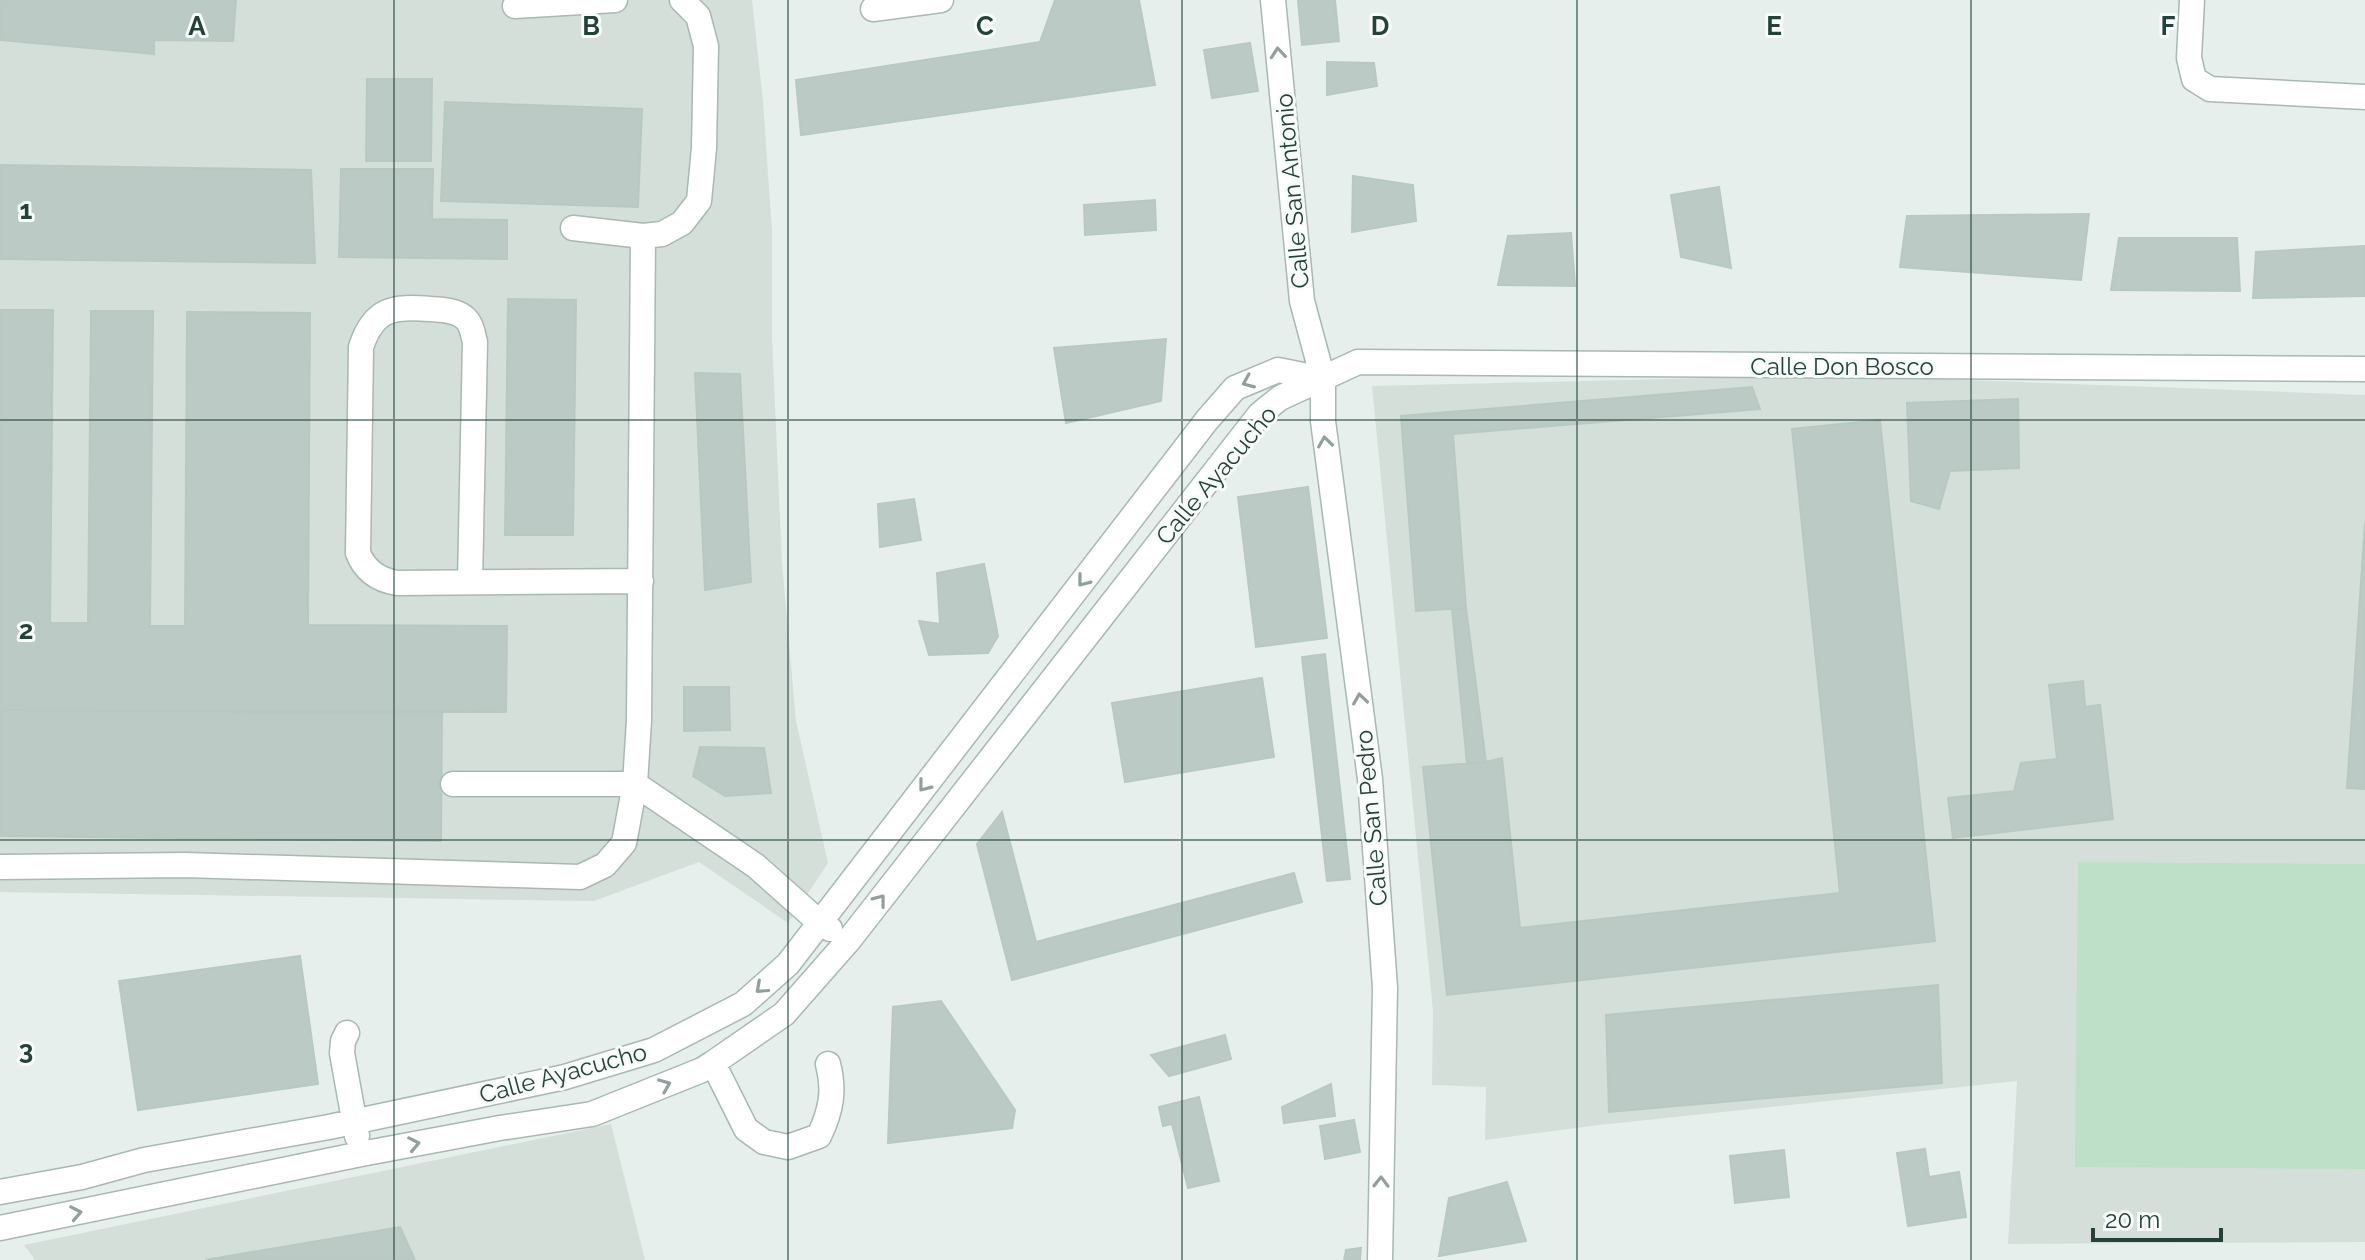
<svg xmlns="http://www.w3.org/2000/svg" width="2365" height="1260" font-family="Raleway,sans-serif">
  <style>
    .built { fill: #d4dfda }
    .green { fill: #bfe0c8 }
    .building { fill: #bbcac4; stroke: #b8c9c2; stroke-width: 2 }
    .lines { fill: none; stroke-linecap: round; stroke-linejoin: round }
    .minor-casing { stroke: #a8b8b2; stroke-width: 27 }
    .minor { stroke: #fff; stroke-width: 24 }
    .oneway { stroke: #92a09c }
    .grid { fill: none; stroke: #24423a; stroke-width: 2; stroke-opacity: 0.55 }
    .labels { text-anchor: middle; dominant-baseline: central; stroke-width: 6; stroke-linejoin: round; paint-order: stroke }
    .street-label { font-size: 24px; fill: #24423a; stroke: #f7fbf9 }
    .grid-label { font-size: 26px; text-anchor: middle; font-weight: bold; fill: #24423a; stroke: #f7fbf9; stroke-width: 6; stroke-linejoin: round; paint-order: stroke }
  </style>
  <rect width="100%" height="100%" fill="#e6efeb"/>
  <path class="built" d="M 0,0 L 752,0 L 763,101 L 772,231 L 772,338 L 782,563 L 796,721 L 828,863 L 788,923 L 699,862 L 594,901 L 0,892 Z
    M 1835,375 L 2365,395 L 2365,1242 L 2008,1244 L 2017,1081 L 1599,1125 L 1485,1140 L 1486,1087 L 1432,1085 L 1433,1011 L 1372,386 Z
    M 611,1124 L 645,1260 L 35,1260 L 24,1245 Z"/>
  <path class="green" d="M 2078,862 L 2365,864 L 2365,1169 L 2075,1167 Z"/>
  <path class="building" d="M 0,0 L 236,0 L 233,41 L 154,40 L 154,54 L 0,40 Z
    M 1055,0 L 1139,0 L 1155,85 L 801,135 L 796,80 L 1040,42 Z
    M 1298,0 L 1335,0 L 1339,41 L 1302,45 Z
    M 1250,43 L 1258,91 L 1212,98 L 1204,50 Z
    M 1327,62 L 1374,63 L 1377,86 L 1327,95 Z
    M 367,79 L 432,79 L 431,161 L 366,161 Z
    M 445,102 L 642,109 L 638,207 L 441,201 Z
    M 0,165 L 311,170 L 315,263 L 0,259 Z
    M 341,169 L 433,169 L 432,219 L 507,220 L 507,259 L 339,257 Z
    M 1353,176 L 1413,185 L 1416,221 L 1352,232 Z
    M 1719,187 L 1731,268 L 1681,257 L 1671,195 Z
    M 1155,200 L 1156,230 L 1085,235 L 1084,205 Z
    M 2089,214 L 2081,280 L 1900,267 L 1907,216 Z
    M 1571,233 L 1575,286 L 1498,285 L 1508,236 Z
    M 2119,238 L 2237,238 L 2240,291 L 2111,290 Z
    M 2365,246 L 2365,296 L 2253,298 L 2256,252 Z
    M 508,299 L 576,300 L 573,535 L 505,535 Z
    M 0,310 L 53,310 L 50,623 L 88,623 L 91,311 L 153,311 L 150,626 L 185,626 L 187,312 L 310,313 L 308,625 L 507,626 L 506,712 L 0,710 Z
    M 1166,339 L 1161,401 L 1066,423 L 1054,348 Z
    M 695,373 L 740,374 L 751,582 L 705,590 Z
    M 1752,387 L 1760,409 L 1453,434 L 1466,608 L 1416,611 L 1401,416 Z
    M 2018,399 L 2019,468 L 1950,471 L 1939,509 L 1911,501 L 1907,403 Z
    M 1880,420 L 1935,941 L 1447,995 L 1423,767 L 1486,762 L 1502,758 L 1520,928 L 1840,893 L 1792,429 Z
    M 1308,487 L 1327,638 L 1256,647 L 1238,497 Z
    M 914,499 L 921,540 L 880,547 L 878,504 Z
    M 2365,523 L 2365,789 L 2347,788 Z
    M 984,564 L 998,636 L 988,653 L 929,655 L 919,621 L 940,624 L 937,573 Z
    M 1466,608 L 1486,762 L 1467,764 L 1452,609 Z
    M 1325,654 L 1350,879 L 1327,881 L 1302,657 Z
    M 1262,678 L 1274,757 L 1125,782 L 1112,703 Z
    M 2083,681 L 2085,707 L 2100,705 L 2113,819 L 1953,838 L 1948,798 L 2014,791 L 2021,763 L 2057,759 L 2049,685 Z
    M 684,687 L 729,687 L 730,730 L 684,731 Z
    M 0,710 L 442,714 L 441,841 L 0,836 Z
    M 700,747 L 764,748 L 771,793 L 725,796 L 693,776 Z
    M 1002,812 L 1036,942 L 1294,873 L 1302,902 L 1012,980 L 977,844 Z
    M 300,956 L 318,1084 L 138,1110 L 119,981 Z
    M 1938,985 L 1942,1083 L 1609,1112 L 1606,1015 Z
    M 941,1001 L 1015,1110 L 1012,1128 L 888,1143 L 893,1007 Z
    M 1225,1035 L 1231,1059 L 1169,1076 L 1151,1055 Z
    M 1331,1084 L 1335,1116 L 1284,1123 L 1282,1107 Z
    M 1199,1097 L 1219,1181 L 1188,1188 L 1172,1124 L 1163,1126 L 1159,1107 Z
    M 1354,1120 L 1360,1152 L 1325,1159 L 1320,1126 Z
    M 1925,1149 L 1929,1177 L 1959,1172 L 1966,1217 L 1908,1226 L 1897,1153 Z
    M 1784,1150 L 1789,1197 L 1735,1203 L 1730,1156 Z
    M 1507,1182 L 1526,1241 L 1439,1256 L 1449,1198 Z
    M 400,1227 L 415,1260 L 205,1260 Z
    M 1361,1248 L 1360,1260 L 1344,1260 L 1346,1250 Z"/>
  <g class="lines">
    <g class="minor-casing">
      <path id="minor" d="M 1273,0 L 1302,301 L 1323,379 L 1323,421 L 1370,779 L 1385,988 L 1380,1260
        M 2192,0 L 2189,58 L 2194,79 L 2210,89 L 2365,97
        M 515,6 L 615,0
        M 873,9 L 941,0
        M 573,228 L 643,236 L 662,234 L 682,223 L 699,201 L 704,148 L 706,46 L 698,16 L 682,0
        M 470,582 L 475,342 C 473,335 472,325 466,319 C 457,310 442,310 430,309 C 393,306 374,308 361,347 L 358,553 C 365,571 379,580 397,583 L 641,581
        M 453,784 L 635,784 L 756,866 L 819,922 L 830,929
        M 0,867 L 185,865 L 580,877 L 605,865 L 624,843 L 635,784 L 639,720 L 643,236
        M 347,1033 L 343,1041 L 342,1053 L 357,1136
        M 713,1063 L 746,1129 L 764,1142 L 788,1147 L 819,1136 C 831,1111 835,1091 828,1064
        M 0,1192 L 82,1177 L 144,1160 L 329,1127 L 565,1077 L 654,1050 L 743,1004 L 788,964 L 1207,420 L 1235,388 L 1278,370 L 1323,379
        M 0,1228 L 361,1154 L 500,1128 L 592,1114 L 702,1070 L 713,1063 L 784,1014 L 849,940 L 1260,414 L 1280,398 L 1358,362 L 2365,369"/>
    </g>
    <use href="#minor" class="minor"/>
  </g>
  <defs><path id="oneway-chevron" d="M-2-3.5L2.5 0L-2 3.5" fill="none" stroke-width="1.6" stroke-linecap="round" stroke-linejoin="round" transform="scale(2)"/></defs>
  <g class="oneway">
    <use href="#oneway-chevron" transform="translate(1278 53) rotate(-95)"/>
    <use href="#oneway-chevron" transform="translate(1248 382) rotate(157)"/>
    <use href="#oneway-chevron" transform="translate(1325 442) rotate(-98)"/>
    <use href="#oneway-chevron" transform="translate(1083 581) rotate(128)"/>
    <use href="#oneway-chevron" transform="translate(1360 699) rotate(-98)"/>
    <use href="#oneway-chevron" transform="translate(924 786) rotate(128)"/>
    <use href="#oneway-chevron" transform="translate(880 900) rotate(-52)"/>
    <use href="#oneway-chevron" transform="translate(761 988) rotate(138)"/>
    <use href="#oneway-chevron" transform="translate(665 1085) rotate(-22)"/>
    <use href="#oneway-chevron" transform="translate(414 1144) rotate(-11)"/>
    <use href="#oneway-chevron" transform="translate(1381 1182) rotate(-89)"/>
    <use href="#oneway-chevron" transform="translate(76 1213) rotate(-11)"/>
  </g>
  <path class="grid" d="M 394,0 L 394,1260M 788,0 L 788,1260M 1182,0 L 1182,1260M 1577,0 L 1577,1260M 1971,0 L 1971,1260M 0,420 L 2365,420M 0,840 L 2365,840"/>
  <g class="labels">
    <g class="street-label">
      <text transform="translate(1292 191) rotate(-95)">Calle San Antonio</text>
      <text x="1842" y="366">Calle Don Bosco</text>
      <text transform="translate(1216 475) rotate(-50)">Calle Ayacucho</text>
      <text transform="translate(1371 818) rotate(-95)">Calle San Pedro</text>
      <text transform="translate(563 1073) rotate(-15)">Calle Ayacucho</text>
    </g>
  </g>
  <g class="grid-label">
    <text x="197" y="35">A</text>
    <text x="591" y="35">B</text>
    <text x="985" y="35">C</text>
    <text x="1380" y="35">D</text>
    <text x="1774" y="35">E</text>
    <text x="2168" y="35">F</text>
    <text x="26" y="219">1</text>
    <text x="26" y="639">2</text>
    <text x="26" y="1059">3</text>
  </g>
  <path d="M2093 1228v12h128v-12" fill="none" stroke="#24423a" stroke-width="4"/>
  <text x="2105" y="1228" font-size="24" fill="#24423a" stroke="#f7fbf9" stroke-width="6" paint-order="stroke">20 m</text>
</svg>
